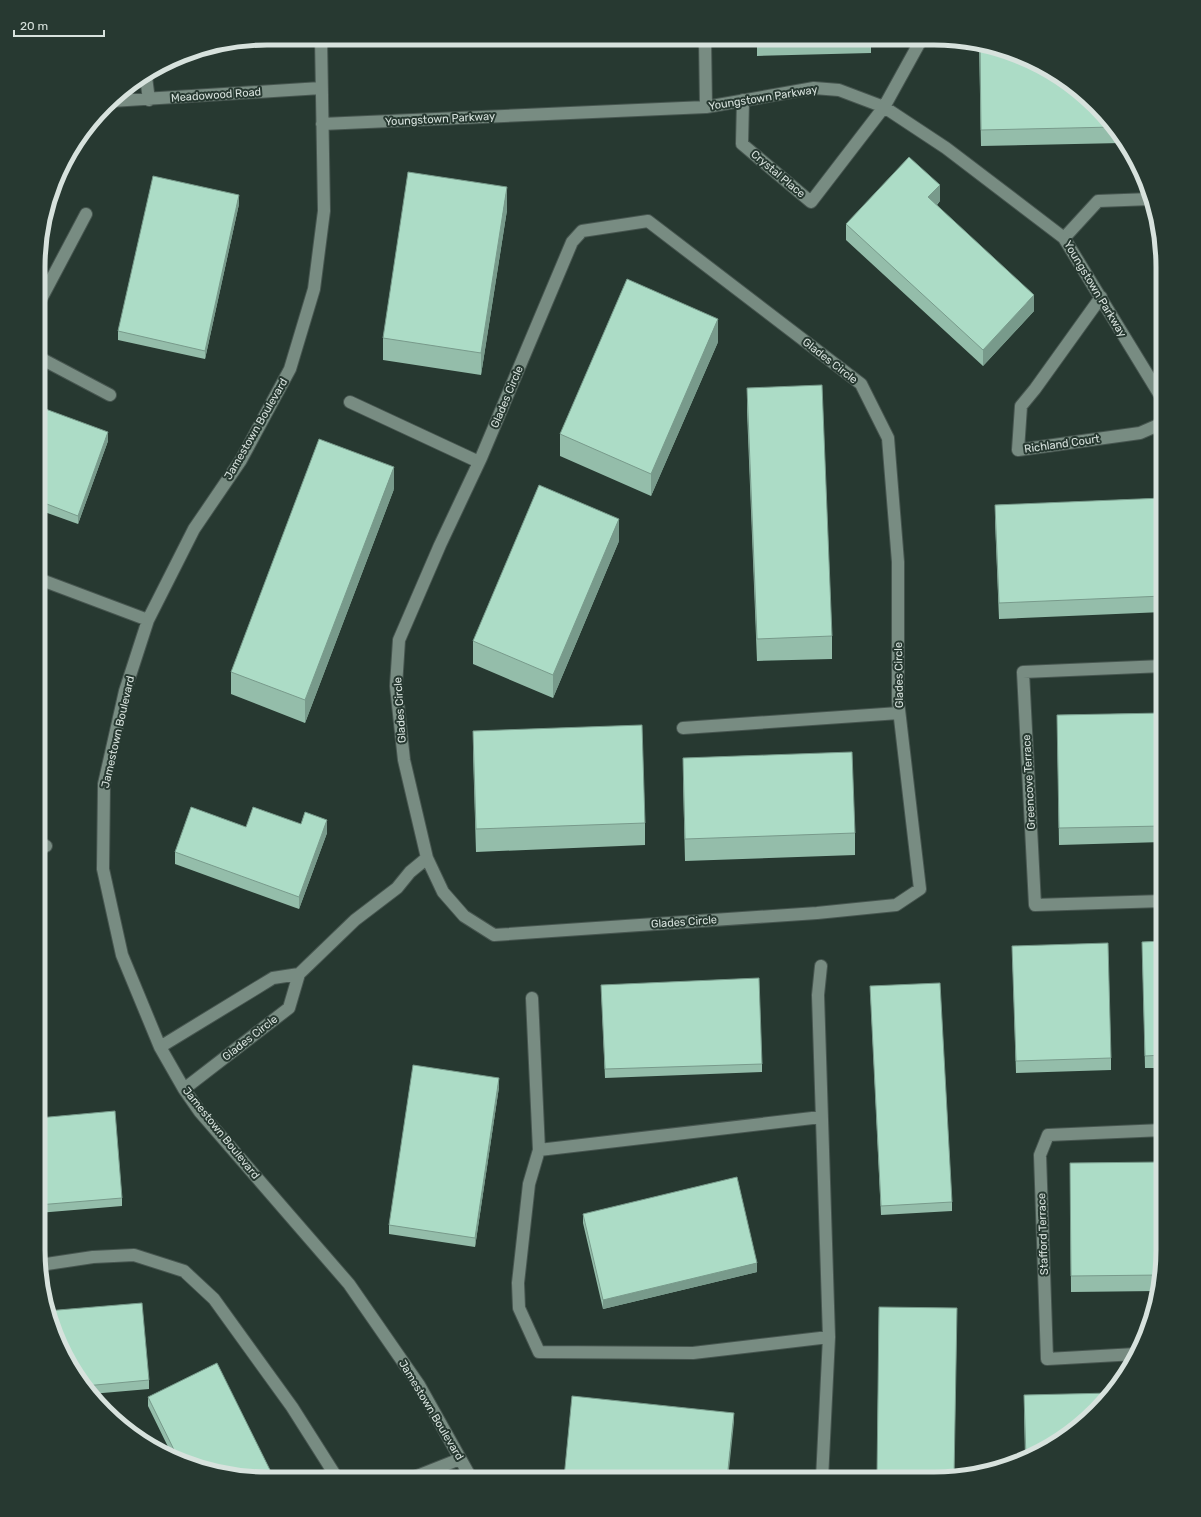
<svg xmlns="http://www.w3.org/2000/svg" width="1201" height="1517" font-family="Rubik,sans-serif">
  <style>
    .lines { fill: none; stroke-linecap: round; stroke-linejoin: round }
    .minor-casing { stroke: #475650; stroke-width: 14 }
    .minor { stroke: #788c82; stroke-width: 12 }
    .wall { fill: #94bdaa }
    .shaded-wall { fill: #789a8b }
    .building { fill: #acdcc6; stroke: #789a8b }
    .labels { text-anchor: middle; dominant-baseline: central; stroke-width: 4; stroke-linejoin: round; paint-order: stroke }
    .street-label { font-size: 11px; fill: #d7e2dd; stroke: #273931 }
    .rim { fill: none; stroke: #d7e2dd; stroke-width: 5 }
  </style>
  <rect width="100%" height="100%" fill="#273931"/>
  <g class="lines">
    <g class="minor-casing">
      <path id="minor" d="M 321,38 L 324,211 L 314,289 L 290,369 L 241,460 L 194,529 L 148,620 L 125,691 L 104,784 L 103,869 L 122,955 L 160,1047 L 184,1089 L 200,1112 L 349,1284 L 419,1385 L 471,1478
        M 705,39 L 706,107
        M 146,77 L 149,100
        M 743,100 L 742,144 L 811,202 L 884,107 L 921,40
        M 111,101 L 321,88
        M 322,124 L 706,107 L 814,88 L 839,90 L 884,107 L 946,148 L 1064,238 L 1163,400
        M 648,221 L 861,384 L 888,438 L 898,562 L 898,701 L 920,889 L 896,905 L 817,913 L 494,935 L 464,916 L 443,892 L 427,858 L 404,760 L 396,686 L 399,640 L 440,545 L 481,458 L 572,242 L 582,231 Z
        M 1064,238 L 1098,201 L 1151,199
        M 1101,297 L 1035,389 L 1021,406 L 1018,450 L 1140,433 L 1163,423
        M 40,301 L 86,214
        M 40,358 L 110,395
        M 350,402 L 479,462
        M 39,579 L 148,620
        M 683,728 L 899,713
        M 39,847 L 46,846
        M 1163,901 L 1035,905 L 1023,672 L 1163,666
        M 821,966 L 818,995 L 829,1337 L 822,1479
        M 532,998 L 539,1150 L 529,1184 L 518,1283 L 519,1308 L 539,1352 L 693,1353 L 829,1337
        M 160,1047 L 273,978 L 299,974
        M 184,1089 L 289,1008 L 299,974 L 355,920 L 397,888 L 410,872 L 427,858
        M 539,1150 L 821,1117
        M 40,1265 L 93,1257 L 134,1255 L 184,1271 L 214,1299 L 292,1407 L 337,1478
        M 1136,1354 L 1047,1359 L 1040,1155 L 1048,1135 L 1163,1130
        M 412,1478 L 460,1459"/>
    </g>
    <use href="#minor" class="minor"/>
  </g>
  <path class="wall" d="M 405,38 L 567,39 L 405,45 Z
    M 757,39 L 871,40 L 871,53 L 757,56 Z
    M 979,44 L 1106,116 L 1122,139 L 1122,143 L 981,146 Z
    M 940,201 L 937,205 L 1034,311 L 983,366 L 846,240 L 846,224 Z
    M 239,204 L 205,359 L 118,340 L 118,331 Z
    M 507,210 L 481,375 L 383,360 L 383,338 Z
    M 718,342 L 651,496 L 560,456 L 560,434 Z
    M 747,388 L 832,636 L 832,659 L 757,661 L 747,411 Z
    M 40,407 L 108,441 L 78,524 L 39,510 Z
    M 394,489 L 305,723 L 231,694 L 231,672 Z
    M 1163,498 L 1163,612 L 999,619 L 995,521 L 995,505 Z
    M 619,541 L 553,698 L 473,664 L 473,641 Z
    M 1163,713 L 1163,842 L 1059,845 L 1057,715 Z
    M 473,731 L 645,823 L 645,845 L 476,852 L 473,753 Z
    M 683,758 L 855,833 L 855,855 L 685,861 L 683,780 Z
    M 301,824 L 327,833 L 299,909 L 175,864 L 175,852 L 246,827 Z
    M 1163,941 L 1163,1068 L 1145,1068 L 1142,942 Z
    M 1012,946 L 1111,1058 L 1111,1070 L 1016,1073 Z
    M 601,985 L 762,1064 L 762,1072 L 605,1078 Z
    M 870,986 L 952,1202 L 952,1211 L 881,1215 Z
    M 499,1087 L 475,1247 L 389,1234 L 389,1225 Z
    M 38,1118 L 122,1198 L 122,1206 L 38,1213 Z
    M 1070,1163 L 1163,1265 L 1157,1291 L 1071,1292 Z
    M 583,1214 L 757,1272 L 603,1309 L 583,1223 Z
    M 879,1307 L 955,1478 L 949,1479 L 877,1479 Z
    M 69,1364 L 149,1380 L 149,1389 L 91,1394 Z
    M 1024,1395 L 1048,1448 L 1025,1458 L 1024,1411 Z
    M 148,1397 L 194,1467 L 173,1457 L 148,1406 Z"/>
  <path class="shaded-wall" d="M 940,185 L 940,201 L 928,213 L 928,197 Z
    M 507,187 L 507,210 L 481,375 L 481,353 Z
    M 239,195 L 239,204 L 205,359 L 205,351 Z
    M 1034,295 L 1034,311 L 983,366 L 983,350 Z
    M 718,319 L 718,342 L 651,496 L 651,474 Z
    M 108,432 L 108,441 L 78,524 L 78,516 Z
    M 394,467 L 394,489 L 305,723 L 305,700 Z
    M 619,519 L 619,541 L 553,698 L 553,675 Z
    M 327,820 L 327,833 L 299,909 L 299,897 Z
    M 44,1043 L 44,1051 L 38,1052 L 38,1044 Z
    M 499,1078 L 499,1087 L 475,1247 L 475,1238 Z
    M 757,1263 L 757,1272 L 603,1309 L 603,1300 Z
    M 734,1413 L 734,1422 L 728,1479 L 727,1479 Z"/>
  <path class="building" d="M 980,44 L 1021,55 L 1061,77 L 1106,116 L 1114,127 L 981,130 Z
    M 909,157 L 940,185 L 928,197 L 1034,295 L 983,350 L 846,224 Z
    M 408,172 L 507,187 L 481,353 L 383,338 Z
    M 153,176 L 239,195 L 205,351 L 118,331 Z
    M 627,279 L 718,319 L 651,474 L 560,434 Z
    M 822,385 L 832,636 L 757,639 L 747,388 Z
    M 40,407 L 108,432 L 78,516 L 39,501 Z
    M 319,439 L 394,467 L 305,700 L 231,672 Z
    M 539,485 L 619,519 L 553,675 L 473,641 Z
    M 1163,498 L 1163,596 L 999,603 L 995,505 Z
    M 1163,713 L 1163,826 L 1059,828 L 1057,715 Z
    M 642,725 L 645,823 L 476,829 L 473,731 Z
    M 852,752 L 855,833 L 685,839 L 683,758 Z
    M 191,807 L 246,827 L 253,807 L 301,824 L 305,812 L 327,820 L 299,897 L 175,852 Z
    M 1163,941 L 1163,1055 L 1145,1056 L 1142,942 Z
    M 1108,943 L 1111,1058 L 1016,1061 L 1012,946 Z
    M 759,978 L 762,1064 L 605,1069 L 601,985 Z
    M 940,983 L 952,1202 L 881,1206 L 870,986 Z
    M 38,1015 L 44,1043 L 38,1044 Z
    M 413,1065 L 499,1078 L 475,1238 L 389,1225 Z
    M 115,1111 L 122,1198 L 38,1205 L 38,1118 Z
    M 1163,1162 L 1163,1265 L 1161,1275 L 1071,1276 L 1070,1163 Z
    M 737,1177 L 757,1263 L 603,1300 L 583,1214 Z
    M 142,1303 L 149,1380 L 85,1386 L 69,1364 L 46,1311 Z
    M 879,1307 L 957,1308 L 954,1477 L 877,1476 Z
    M 217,1363 L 274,1478 L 252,1478 L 194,1467 L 179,1460 L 148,1397 Z
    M 1111,1393 L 1096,1412 L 1048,1448 L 1026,1458 L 1024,1395 Z
    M 572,1396 L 734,1413 L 727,1479 L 564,1478 Z"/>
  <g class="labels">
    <g class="street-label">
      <text transform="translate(216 95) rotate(-4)">Meadowood Road</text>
      <text transform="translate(763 98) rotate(-9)">Youngstown Parkway</text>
      <text transform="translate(440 119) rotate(-3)">Youngstown Parkway</text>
      <text transform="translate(778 174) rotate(40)">Crystal Place</text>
      <text transform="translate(1095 289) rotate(59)">Youngstown Parkway</text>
      <text transform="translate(830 361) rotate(38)">Glades Circle</text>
      <text transform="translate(507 397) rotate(-67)">Glades Circle</text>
      <text transform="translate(256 429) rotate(-60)">Jamestown Boulevard</text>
      <text transform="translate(1062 444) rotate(-8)">Richland Court</text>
      <text transform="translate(899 675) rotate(-91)">Glades Circle</text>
      <text transform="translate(400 710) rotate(-94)">Glades Circle</text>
      <text transform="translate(118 732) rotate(-77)">Jamestown Boulevard</text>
      <text transform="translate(1029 782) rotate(-93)">Greencove Terrace</text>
      <text transform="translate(684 922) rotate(-4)">Glades Circle</text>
      <text transform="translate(250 1038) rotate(-38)">Glades Circle</text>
      <text transform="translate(221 1133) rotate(51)">Jamestown Boulevard</text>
      <text transform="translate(1043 1234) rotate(-92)">Stafford Terrace</text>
      <text transform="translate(431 1410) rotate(59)">Jamestown Boulevard</text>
    </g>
  </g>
  <path d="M0 0H1201V1517H0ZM267 45H934A222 222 0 0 1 1156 267V1250A222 222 0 0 1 934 1472H267A222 222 0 0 1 45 1250V267A222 222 0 0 1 267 45Z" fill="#273931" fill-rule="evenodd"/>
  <path class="rim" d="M267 45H934A222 222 0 0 1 1156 267V1250A222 222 0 0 1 934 1472H267A222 222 0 0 1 45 1250V267A222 222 0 0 1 267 45Z"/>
  <path d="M14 30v6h90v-6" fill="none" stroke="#d7e2dd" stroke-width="2"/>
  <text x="20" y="30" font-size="12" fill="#d7e2dd" stroke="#273931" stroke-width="3" paint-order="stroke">20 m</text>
</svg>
